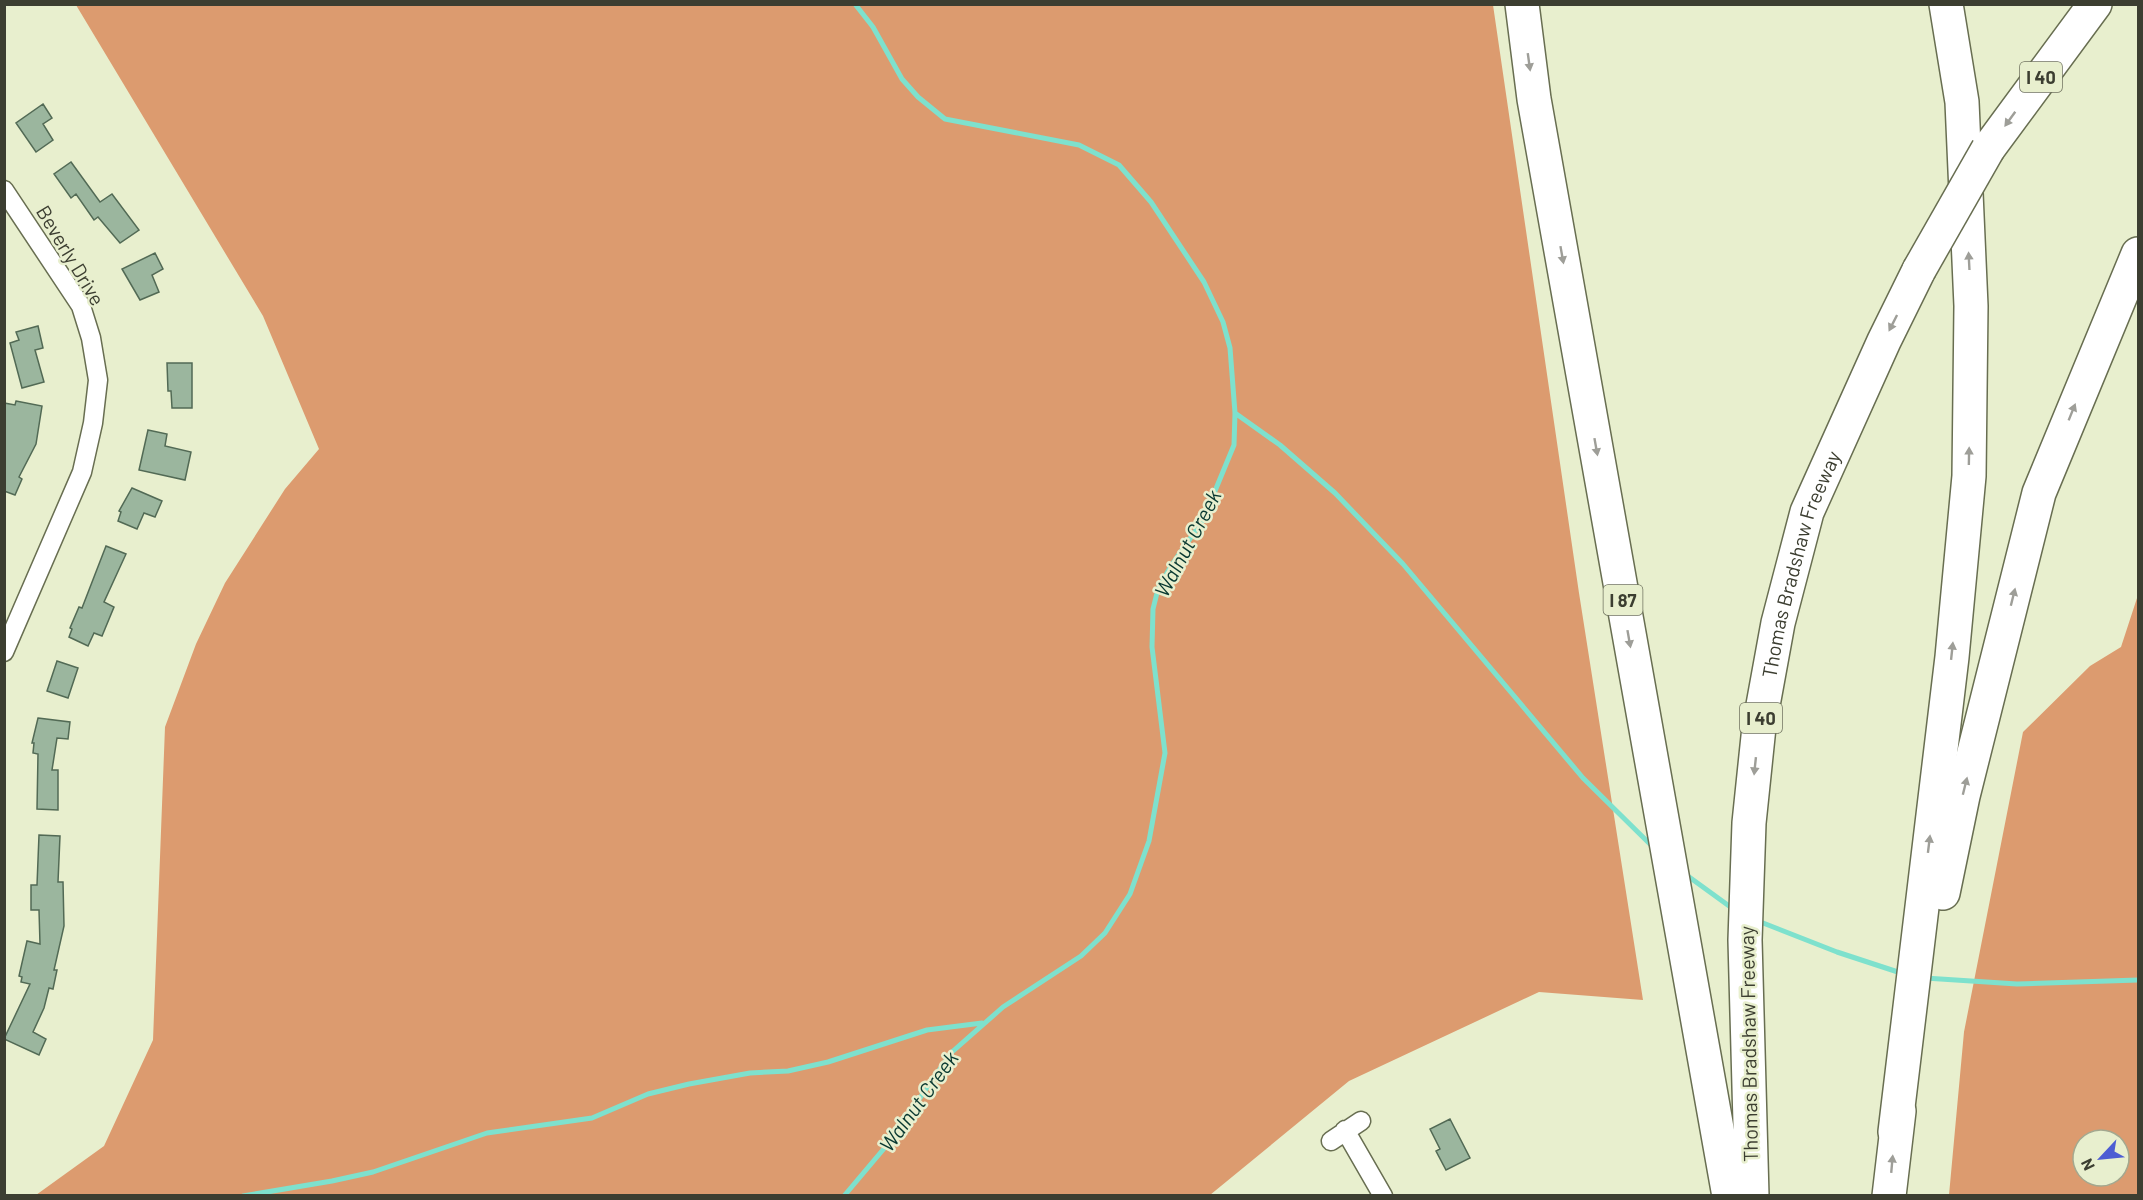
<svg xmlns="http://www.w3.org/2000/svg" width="2143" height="1200" font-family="Barlow,sans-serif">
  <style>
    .forest { fill: #dc9b6f; fill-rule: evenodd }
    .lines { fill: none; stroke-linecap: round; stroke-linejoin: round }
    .stream { stroke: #7ee1cd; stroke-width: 5 }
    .building { fill: #9bb69e; stroke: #526a55; stroke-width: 1.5 }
    .minor-casing { stroke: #686e51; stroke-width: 21 }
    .motorway-casing { stroke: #686e51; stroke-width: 36 }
    .minor { stroke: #fff; stroke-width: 18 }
    .motorway { stroke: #fff; stroke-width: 33 }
    .motorway-bridge-casing { stroke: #686e51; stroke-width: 36; stroke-linecap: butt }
    .motorway-bridge { stroke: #fff; stroke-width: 33 }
    .oneway { fill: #9e9e98 }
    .labels { text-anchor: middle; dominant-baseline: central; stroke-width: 5; stroke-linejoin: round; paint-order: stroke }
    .shield { fill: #e8efce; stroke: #707360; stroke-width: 1.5 }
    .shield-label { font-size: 18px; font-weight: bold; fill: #3c3e31 }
    .street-label { font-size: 20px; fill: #3c3e31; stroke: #e8efce }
    .water-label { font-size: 21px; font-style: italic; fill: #083830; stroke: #e8efce }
  </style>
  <rect width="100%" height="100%" fill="#e8efce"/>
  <path class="forest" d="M 76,5 L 1493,5 L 1579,593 L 1643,1000 L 1539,992 L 1349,1081 L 1210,1195 L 36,1195 L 104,1146 L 153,1040 L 165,727 L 196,644 L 225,583 L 285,489 L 319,449 L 263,316 Z
    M 2138,595 L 2138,1195 L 1949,1195 L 1964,1032 L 2023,732 L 2090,666 L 2121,647 ZM 2083,1140 L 2119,1140 L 2119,1176 L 2083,1176 Z"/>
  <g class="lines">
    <path class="stream" d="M 1235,413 L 1280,445 L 1335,493 L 1403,564 L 1583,778 L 1655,849
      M 1685,874 L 1736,911
      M 1758,921 L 1837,952 L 1904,974
      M 1925,978 L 2017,984 L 2138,980
      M 243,1196 L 332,1181 L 373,1172 L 487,1133 L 592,1118 L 648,1094 L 689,1084 L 750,1073 L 788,1071 L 828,1062 L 927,1030 L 982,1023
      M 844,1196 L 887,1145 L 952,1052 L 1003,1007 L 1081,956 L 1105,933 L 1130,894 L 1149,841 L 1165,753 L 1152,647 L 1153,609 L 1158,589 L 1171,566 L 1203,520 L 1234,445 L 1235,413 L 1230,348 L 1223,322 L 1204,282 L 1151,202 L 1119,165 L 1079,145 L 945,119 L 918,97 L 902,79 L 873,27 L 855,4"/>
  </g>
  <path class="building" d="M 43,104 L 52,118 L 43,124 L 53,140 L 36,152 L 16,123 Z
    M 71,162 L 100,202 L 112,194 L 139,230 L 120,243 L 98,217 L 94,220 L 76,194 L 71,198 L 54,174 Z
    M 155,253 L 163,269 L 152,275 L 159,292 L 140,300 L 122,269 Z
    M 38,326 L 43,348 L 35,350 L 44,382 L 22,388 L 10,343 L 19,340 L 16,332 Z
    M 167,363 L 192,363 L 192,408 L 172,408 L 171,391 L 168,391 Z
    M 16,401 L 42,406 L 36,444 L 19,477 L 22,479 L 15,495 L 4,491 L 4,403 L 15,405 Z
    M 148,430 L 167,434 L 165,446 L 191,452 L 185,480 L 139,470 Z
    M 132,488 L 162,501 L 155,517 L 144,513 L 137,529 L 118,521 L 121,512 L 119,511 Z
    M 106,546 L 126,554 L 104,602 L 114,607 L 102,636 L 94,633 L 88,646 L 69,637 L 72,629 L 70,628 L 79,607 L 82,608 Z
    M 57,661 L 78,668 L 68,698 L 47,691 Z
    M 38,718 L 70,722 L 68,739 L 57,738 L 52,770 L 58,770 L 58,810 L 37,809 L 38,754 L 33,753 L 34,743 L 32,743 Z
    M 39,835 L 60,836 L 58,882 L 63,882 L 64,926 L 54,970 L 57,970 L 53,989 L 49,988 L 44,1008 L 33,1032 L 46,1039 L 39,1055 L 4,1039 L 30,984 L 21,982 L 22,977 L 19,976 L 27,941 L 40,944 L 39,910 L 31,910 L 31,885 L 37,885 Z
    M 1450,1119 L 1470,1158 L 1446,1170 L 1436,1151 L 1440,1149 L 1430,1129 Z"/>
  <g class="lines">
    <g class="minor-casing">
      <path id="minor" d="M 4,190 L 81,306 L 91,338 L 98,380 L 93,423 L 82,472 L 4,652
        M 1345,1130 L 1383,1196
        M 1331,1141 L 1361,1121"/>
    </g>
    <g class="motorway-casing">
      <g id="motorway">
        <path d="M 1522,4 L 1534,99 L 1729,1196"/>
        <path d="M 1988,149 L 2095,4"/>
        <path d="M 1943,893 L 1963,796 L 2039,493 L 2138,254"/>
        <path d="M 1895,1132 L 1952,657 L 1969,476 L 1971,306 L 1962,102 L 1946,4"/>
        <path id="s1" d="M 1752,1196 L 1745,940 L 1749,823 L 1759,727 L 1778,623 L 1807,512 L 1884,341 L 1919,270"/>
        <path d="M 1889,1196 L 1899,1111"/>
      </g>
    </g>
    <use href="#minor" class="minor"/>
    <use href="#motorway" class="motorway"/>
    <g class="motorway-bridge-casing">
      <path id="motorway-bridge" d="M 1919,270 L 1988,149"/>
    </g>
    <use href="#motorway-bridge" class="motorway-bridge"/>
  </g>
  <defs><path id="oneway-solid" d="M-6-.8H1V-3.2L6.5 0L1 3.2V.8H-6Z" transform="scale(1.5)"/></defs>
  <g class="oneway">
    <use href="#oneway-solid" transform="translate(1529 62) rotate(82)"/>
    <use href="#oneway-solid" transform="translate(2010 119) rotate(126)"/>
    <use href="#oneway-solid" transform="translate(1562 255) rotate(80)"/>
    <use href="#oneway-solid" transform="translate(1969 261) rotate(-93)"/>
    <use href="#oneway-solid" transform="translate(1893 323) rotate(117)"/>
    <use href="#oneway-solid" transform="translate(2072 412) rotate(-68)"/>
    <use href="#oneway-solid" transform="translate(1596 447) rotate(80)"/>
    <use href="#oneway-solid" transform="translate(1969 456) rotate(-89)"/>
    <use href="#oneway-solid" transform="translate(2013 597) rotate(-76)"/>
    <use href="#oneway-solid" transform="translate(1629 639) rotate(80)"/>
    <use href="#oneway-solid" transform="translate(1952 651) rotate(-84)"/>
    <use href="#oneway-solid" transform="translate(1755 766) rotate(96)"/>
    <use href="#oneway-solid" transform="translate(1965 786) rotate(-76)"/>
    <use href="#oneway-solid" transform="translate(1929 844) rotate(-83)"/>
    <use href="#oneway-solid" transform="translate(1892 1164) rotate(-85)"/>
  </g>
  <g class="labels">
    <g class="shield">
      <rect x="2020" y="62" width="42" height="30" rx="4.5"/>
      <rect x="1603.5" y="585" width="39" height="30" rx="4.5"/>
      <rect x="1740" y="703" width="42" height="30" rx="4.5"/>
    </g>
    <g class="shield-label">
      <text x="2041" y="77">I 40</text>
      <text x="1623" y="600">I 87</text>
      <text x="1761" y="718">I 40</text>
    </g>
    <g class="street-label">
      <text transform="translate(71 255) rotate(59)">Beverly Drive</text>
      <text stroke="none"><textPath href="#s1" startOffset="638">Thomas Bradshaw Freeway</textPath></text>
      <text transform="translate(1748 1044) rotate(-91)">Thomas Bradshaw Freeway</text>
    </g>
    <g class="water-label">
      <text transform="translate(1187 543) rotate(-62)">Walnut Creek</text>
      <text transform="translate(918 1101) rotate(-54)">Walnut Creek</text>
    </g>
  </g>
  <rect width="2143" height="1200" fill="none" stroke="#3c3e31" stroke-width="12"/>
  <g transform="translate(2101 1158) rotate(244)"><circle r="28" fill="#e8efce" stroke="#a3a88f" stroke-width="1.5"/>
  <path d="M0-4.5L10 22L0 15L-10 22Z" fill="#4d5dd3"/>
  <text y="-9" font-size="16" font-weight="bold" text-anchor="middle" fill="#3c3e31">N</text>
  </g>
</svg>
